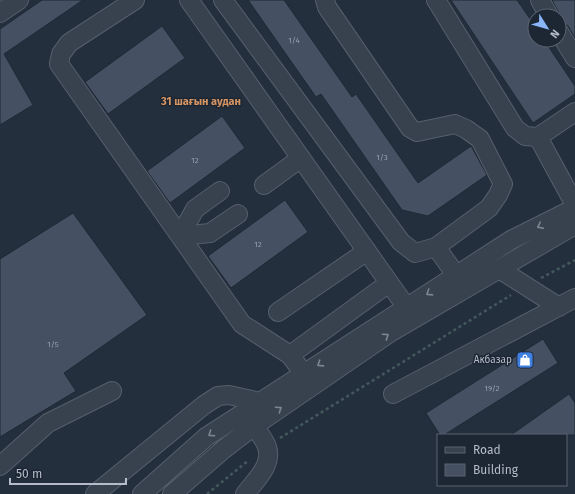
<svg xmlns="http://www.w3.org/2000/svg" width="575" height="494" font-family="'Fira Sans',sans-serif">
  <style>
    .building { fill: #455162; stroke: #1f2835 }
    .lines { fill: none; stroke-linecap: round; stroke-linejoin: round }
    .minor-casing { stroke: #565f6c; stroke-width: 20 }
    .path { stroke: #44595c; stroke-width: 2.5; stroke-dasharray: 3 3; stroke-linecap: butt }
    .minor { stroke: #38414e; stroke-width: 18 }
    .oneway { stroke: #7c8592 }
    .labels { text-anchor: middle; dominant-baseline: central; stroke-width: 3; stroke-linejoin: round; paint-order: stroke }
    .number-label { font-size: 8px; fill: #98a1af }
    .poi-label { font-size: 10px; fill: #b4bcc9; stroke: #1d2633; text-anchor: end }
    .neighbourhood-label { font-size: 11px; font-weight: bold; fill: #d59563; stroke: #1d2633 }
  </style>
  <rect width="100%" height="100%" fill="#242f3e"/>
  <path class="building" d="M 42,0 L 83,0 L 4,54 L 33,105 L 0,125 L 0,29 Z
    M 248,0 L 284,0 L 352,97 L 356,94 L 418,183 L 471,146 L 487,175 L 428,216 L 402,210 L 321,94 L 316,97 Z
    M 451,0 L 517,0 L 535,26 L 535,40 L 544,40 L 575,86 L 575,94 L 533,123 Z
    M 552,0 L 575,0 L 575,38 L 568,26 L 562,22 L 559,18 L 558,11 Z
    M 162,26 L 185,58 L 108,114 L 85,82 Z
    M 222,116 L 245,148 L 170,203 L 147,171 Z
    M 285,200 L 308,232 L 231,288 L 208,256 Z
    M 73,213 L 147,315 L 64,373 L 76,391 L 0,437 L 0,259 Z
    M 543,339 L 558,363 L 444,435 L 440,435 L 426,413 Z
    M 569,394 L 575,403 L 575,435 L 511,435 Z"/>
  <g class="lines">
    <g class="minor-casing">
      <path id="minor" d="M 135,0 L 69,43 L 61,54 L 59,64 L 242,324 L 290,355 L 304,374
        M 189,0 L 407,308
        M 223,0 L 401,242 L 415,253 L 436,247 L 489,208 L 498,195 L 503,184 L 480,139 L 466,129 L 455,124 L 417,132 L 410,128 L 327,7 L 325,0
        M 436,0 L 515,128 L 525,136 L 538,137 L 575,112
        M 540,0 L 549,16
        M 0,13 L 19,0
        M 559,32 L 575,58
        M 538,137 L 575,205
        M 264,185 L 301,158
        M 220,191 L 195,209 L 180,236 L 210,233 L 238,214
        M 436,247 L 456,275
        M 499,269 L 559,307
        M 278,312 L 367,251
        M 290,355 L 389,283
        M 393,394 L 575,298
        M 0,466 L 48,423 L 112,391
        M 95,494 L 204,405 L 218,396 L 229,395 L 260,402
        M 142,494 L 206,437 L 511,240 L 575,208
        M 172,494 L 224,449 L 254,426 L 391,332 L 575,225
        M 245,494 C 255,481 273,465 267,447 C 265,440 258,432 254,426"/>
    </g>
    <path class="path" d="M 541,278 L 575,260
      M 280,438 L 511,295
      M 207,494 L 249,460"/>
    <use href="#minor" class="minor"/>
  </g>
  <defs><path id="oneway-chevron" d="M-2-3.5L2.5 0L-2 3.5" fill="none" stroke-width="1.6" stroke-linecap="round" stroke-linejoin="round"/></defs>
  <g class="oneway">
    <use href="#oneway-chevron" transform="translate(540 226) rotate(154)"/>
    <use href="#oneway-chevron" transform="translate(429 293) rotate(147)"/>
    <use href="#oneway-chevron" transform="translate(386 336) rotate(-34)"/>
    <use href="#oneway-chevron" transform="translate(320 364) rotate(147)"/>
    <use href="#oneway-chevron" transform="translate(279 409) rotate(-34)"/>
    <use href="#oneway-chevron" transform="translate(211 434) rotate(146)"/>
  </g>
  <defs>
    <g id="shop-square" transform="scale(0.9)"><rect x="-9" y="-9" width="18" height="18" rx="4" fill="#3f7fe0" stroke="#1d2633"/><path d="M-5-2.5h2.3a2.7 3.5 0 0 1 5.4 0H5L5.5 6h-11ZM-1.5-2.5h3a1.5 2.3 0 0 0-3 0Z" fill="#fff"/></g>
  </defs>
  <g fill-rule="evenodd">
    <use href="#shop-square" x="525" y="360"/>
  </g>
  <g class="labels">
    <g class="number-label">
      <text x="294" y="40">1/4</text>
      <text x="382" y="157">1/3</text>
      <text x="195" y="160">12</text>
      <text x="258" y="244">12</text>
      <text x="53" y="344">1/5</text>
      <text x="492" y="388">19/2</text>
    </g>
    <g class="poi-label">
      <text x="512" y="360">Акбазар</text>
    </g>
    <g class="neighbourhood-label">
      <text x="201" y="101">31 шағын аудан</text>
    </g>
  </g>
  <rect x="437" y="434" width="130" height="52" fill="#1d2633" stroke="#59626f"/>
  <rect x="445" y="447" width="20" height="6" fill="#38414e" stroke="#59626f"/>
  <text x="473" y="454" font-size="12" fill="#b4bcc9">Road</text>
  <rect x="445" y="464" width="20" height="12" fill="#455162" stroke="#59626f"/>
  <text x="473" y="474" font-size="12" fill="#b4bcc9">Building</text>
  <g transform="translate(547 28) rotate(127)"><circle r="19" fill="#1d2633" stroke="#59626f"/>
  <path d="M0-3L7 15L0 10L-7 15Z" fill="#8ab4f8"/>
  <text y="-6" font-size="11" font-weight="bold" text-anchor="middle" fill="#b4bcc9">N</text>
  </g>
  <path d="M10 478v6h116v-6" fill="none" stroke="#b4bcc9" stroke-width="2"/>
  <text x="16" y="478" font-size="12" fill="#b4bcc9" stroke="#1d2633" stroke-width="3" paint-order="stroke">50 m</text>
</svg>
